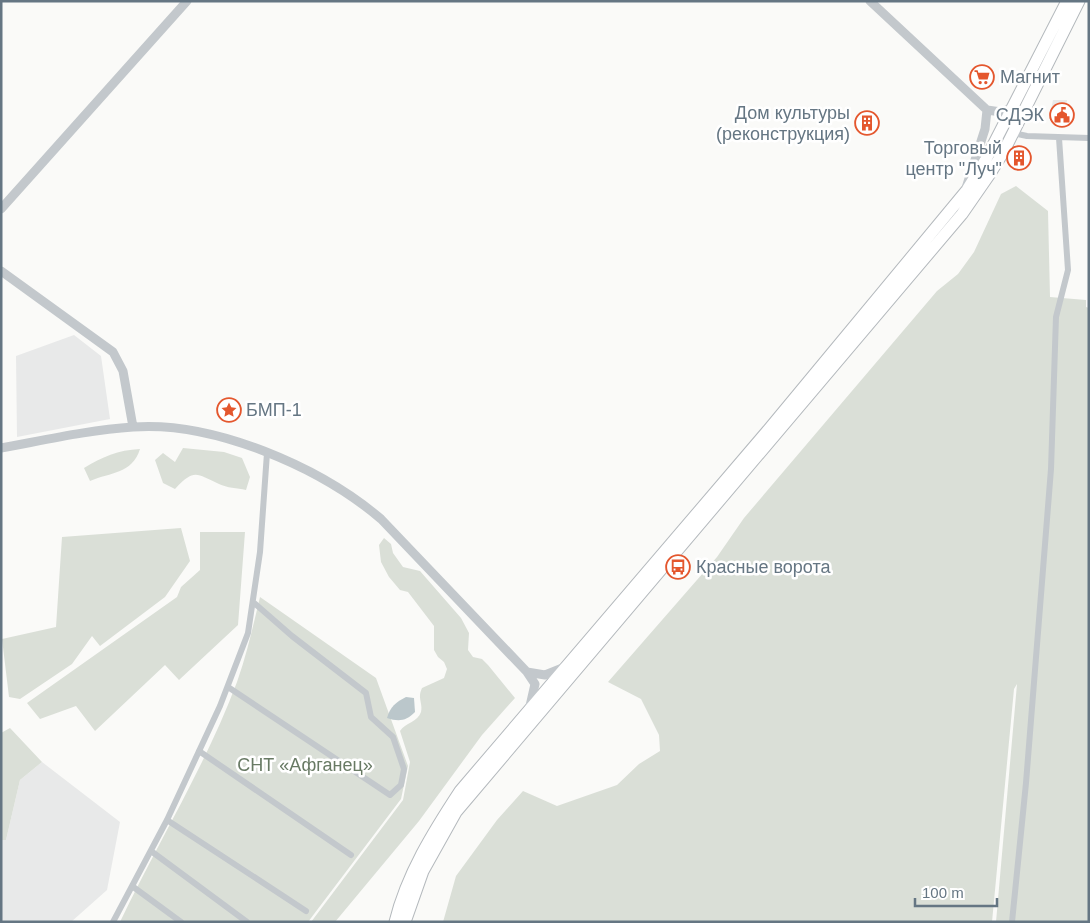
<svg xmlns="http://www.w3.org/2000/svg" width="1090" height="923" font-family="Helvetica,sans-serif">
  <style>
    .built { fill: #e8e9e9 }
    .green { fill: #dadfd7 }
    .water { fill: #bbc7cb }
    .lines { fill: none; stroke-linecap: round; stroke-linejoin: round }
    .trunk-casing { stroke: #b4b9bd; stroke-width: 13 }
    .minor { stroke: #c3c8cc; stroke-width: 6 }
    .tertiary { stroke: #c3c8cc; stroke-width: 9 }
    .trunk { stroke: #fff; stroke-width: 11 }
    .labels { text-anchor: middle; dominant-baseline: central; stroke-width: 5; stroke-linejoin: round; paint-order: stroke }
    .poi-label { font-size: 18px; fill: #657683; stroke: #fff; text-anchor: start }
    .park-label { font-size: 18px; fill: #687a64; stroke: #fff }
  </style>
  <rect width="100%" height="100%" fill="#fafaf8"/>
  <path class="built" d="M 1053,100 L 1067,100 L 1066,119 L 1049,119 Z
    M 74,335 L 101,356 L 110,419 L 17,437 L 16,356 Z
    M 42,762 L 120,822 L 107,890 L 71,922 L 1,922 L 1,840 L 6,840 L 20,780 Z"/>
  <path class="green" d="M 1016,186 L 1048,211 L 1050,297 L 1086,300 L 1086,307 L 1089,308 L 1089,922 L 996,922 L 1017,684 L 1014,689 L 992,922 L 443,922 L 456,876 L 497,820 L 523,791 L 557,806 L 617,785 L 639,764 L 660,751 L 659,735 L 641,699 L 608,682 L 717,557 L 744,518 L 937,291 L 958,274 L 974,252 L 1001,194 Z
    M 183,448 L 224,452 L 242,458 L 250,477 L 246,490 C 237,488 227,488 219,484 C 196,474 195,468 175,489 L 163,483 L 155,460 L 163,453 L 175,462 Z
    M 140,449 C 132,474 111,472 90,481 L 84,468 C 102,457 118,450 140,449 Z
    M 181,528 L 190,561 L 165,597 L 100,646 L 92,636 L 72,664 L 20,699 L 9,697 L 2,639 L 56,627 L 62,537 Z
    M 200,532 L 245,532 L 238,625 L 179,680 L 165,665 L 95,731 L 76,706 L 40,719 L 27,703 L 177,597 L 181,587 L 200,570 Z
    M 384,538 L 391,544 L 393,553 L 403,567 L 420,571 L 461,618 L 469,633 L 468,650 L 473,657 L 482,659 L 488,665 L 515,698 L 482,735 L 419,821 L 335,922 L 311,922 L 403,800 L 410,762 L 400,731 C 405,723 418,722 421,712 C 423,702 417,699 422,688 L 444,678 L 447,669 L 444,662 L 438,657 L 434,650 L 434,626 L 408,592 L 400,590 L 389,577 L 381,562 L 379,545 Z
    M 260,597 L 376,678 L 408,766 L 401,799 L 308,922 L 120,922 C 158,842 206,765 237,682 C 247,654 253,626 260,597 Z
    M 10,728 L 42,762 L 20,780 L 6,840 L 1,840 L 1,733 Z"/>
  <path class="water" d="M 406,697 L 414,698 L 415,712 C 406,721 399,722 387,718 C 390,707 396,702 406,697 Z"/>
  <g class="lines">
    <g class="trunk-casing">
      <path id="trunk" d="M 395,922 C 407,874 433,832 460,791 L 769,429 L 967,190 L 985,161 L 1067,1
        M 405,922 L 423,871 L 456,812 L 962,214 L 989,175 L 1004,151 L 1079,1"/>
    </g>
    <path class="minor" d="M 1013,133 L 1027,136 L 1089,138
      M 228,687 L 390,795 L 401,785 L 404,769 L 393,737 L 371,717 L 366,693 L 292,636 L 253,602
      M 199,751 L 351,855
      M 167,820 L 306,911
      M 151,851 L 247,922
      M 132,886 L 181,922
      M 113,922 L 167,820 L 220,706 L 248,633 L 260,552 L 267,453
      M 1012,922 L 1026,783 L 1051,469 L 1056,317 L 1068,270 L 1059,138"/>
    <path class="tertiary" d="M 870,1 L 987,110 L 1001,112 L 1012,108
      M 967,185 L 985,129 L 987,110
      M 1,209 L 187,1
      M 1,271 L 113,352 L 123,371 L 133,427
      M 1,448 C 45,440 89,430 133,427 C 214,421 320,467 381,519 L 527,672 L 535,684 L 530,706
      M 527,672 L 545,675 L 565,667"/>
    <use href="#trunk" class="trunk"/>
  </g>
  <defs>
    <g id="supermarket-ring" transform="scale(1.25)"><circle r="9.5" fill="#fff" stroke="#e4572e" stroke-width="1.5"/><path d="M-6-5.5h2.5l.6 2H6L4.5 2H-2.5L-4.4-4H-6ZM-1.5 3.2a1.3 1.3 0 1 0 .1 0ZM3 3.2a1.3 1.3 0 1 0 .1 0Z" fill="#e4572e"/></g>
    <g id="civic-ring" transform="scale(1.25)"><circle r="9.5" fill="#fff" stroke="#e4572e" stroke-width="1.5"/><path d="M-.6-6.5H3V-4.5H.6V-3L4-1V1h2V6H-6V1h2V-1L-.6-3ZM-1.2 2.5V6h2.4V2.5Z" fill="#e4572e"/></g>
    <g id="building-ring" transform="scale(1.25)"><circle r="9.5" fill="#fff" stroke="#e4572e" stroke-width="1.5"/><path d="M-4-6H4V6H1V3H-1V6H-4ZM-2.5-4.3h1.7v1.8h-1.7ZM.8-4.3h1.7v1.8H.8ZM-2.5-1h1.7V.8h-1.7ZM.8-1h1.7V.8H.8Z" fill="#e4572e"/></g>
    <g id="sight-ring" transform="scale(1.25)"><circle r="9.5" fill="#fff" stroke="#e4572e" stroke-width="1.5"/><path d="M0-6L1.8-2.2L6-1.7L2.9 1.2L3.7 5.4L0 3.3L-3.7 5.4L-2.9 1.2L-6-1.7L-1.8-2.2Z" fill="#e4572e"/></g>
    <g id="bus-ring" transform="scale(1.25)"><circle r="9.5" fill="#fff" stroke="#e4572e" stroke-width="1.5"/><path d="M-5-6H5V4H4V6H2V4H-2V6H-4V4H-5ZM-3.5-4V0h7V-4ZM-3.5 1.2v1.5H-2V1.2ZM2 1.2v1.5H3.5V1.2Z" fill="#e4572e"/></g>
  </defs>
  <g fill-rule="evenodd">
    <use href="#supermarket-ring" x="982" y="77"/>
    <use href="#civic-ring" x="1062" y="115"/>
    <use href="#building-ring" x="867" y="123"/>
    <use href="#building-ring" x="1019" y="158"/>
    <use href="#sight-ring" x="229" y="410"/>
    <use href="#bus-ring" x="678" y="567"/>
  </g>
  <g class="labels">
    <g class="poi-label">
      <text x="1000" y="77">Магнит</text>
      <text x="850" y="113" text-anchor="end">Дом культуры<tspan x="850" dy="21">(реконструкция)</tspan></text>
      <text x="1044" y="115" text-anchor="end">СДЭК</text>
      <text x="1002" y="148" text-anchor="end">Торговый<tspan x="1002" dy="21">центр "Луч"</tspan></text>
      <text x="246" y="410">БМП-1</text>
      <text x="696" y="567">Красные ворота</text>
    </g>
    <g class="park-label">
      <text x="305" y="765">СНТ «Афганец»</text>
    </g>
  </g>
  <rect width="1090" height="923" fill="none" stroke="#657683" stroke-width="5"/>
  <path d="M915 898v8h82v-8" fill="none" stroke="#657683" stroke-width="2.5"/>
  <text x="922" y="898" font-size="15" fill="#657683" stroke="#ffffff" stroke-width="4" paint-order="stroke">100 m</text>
</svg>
